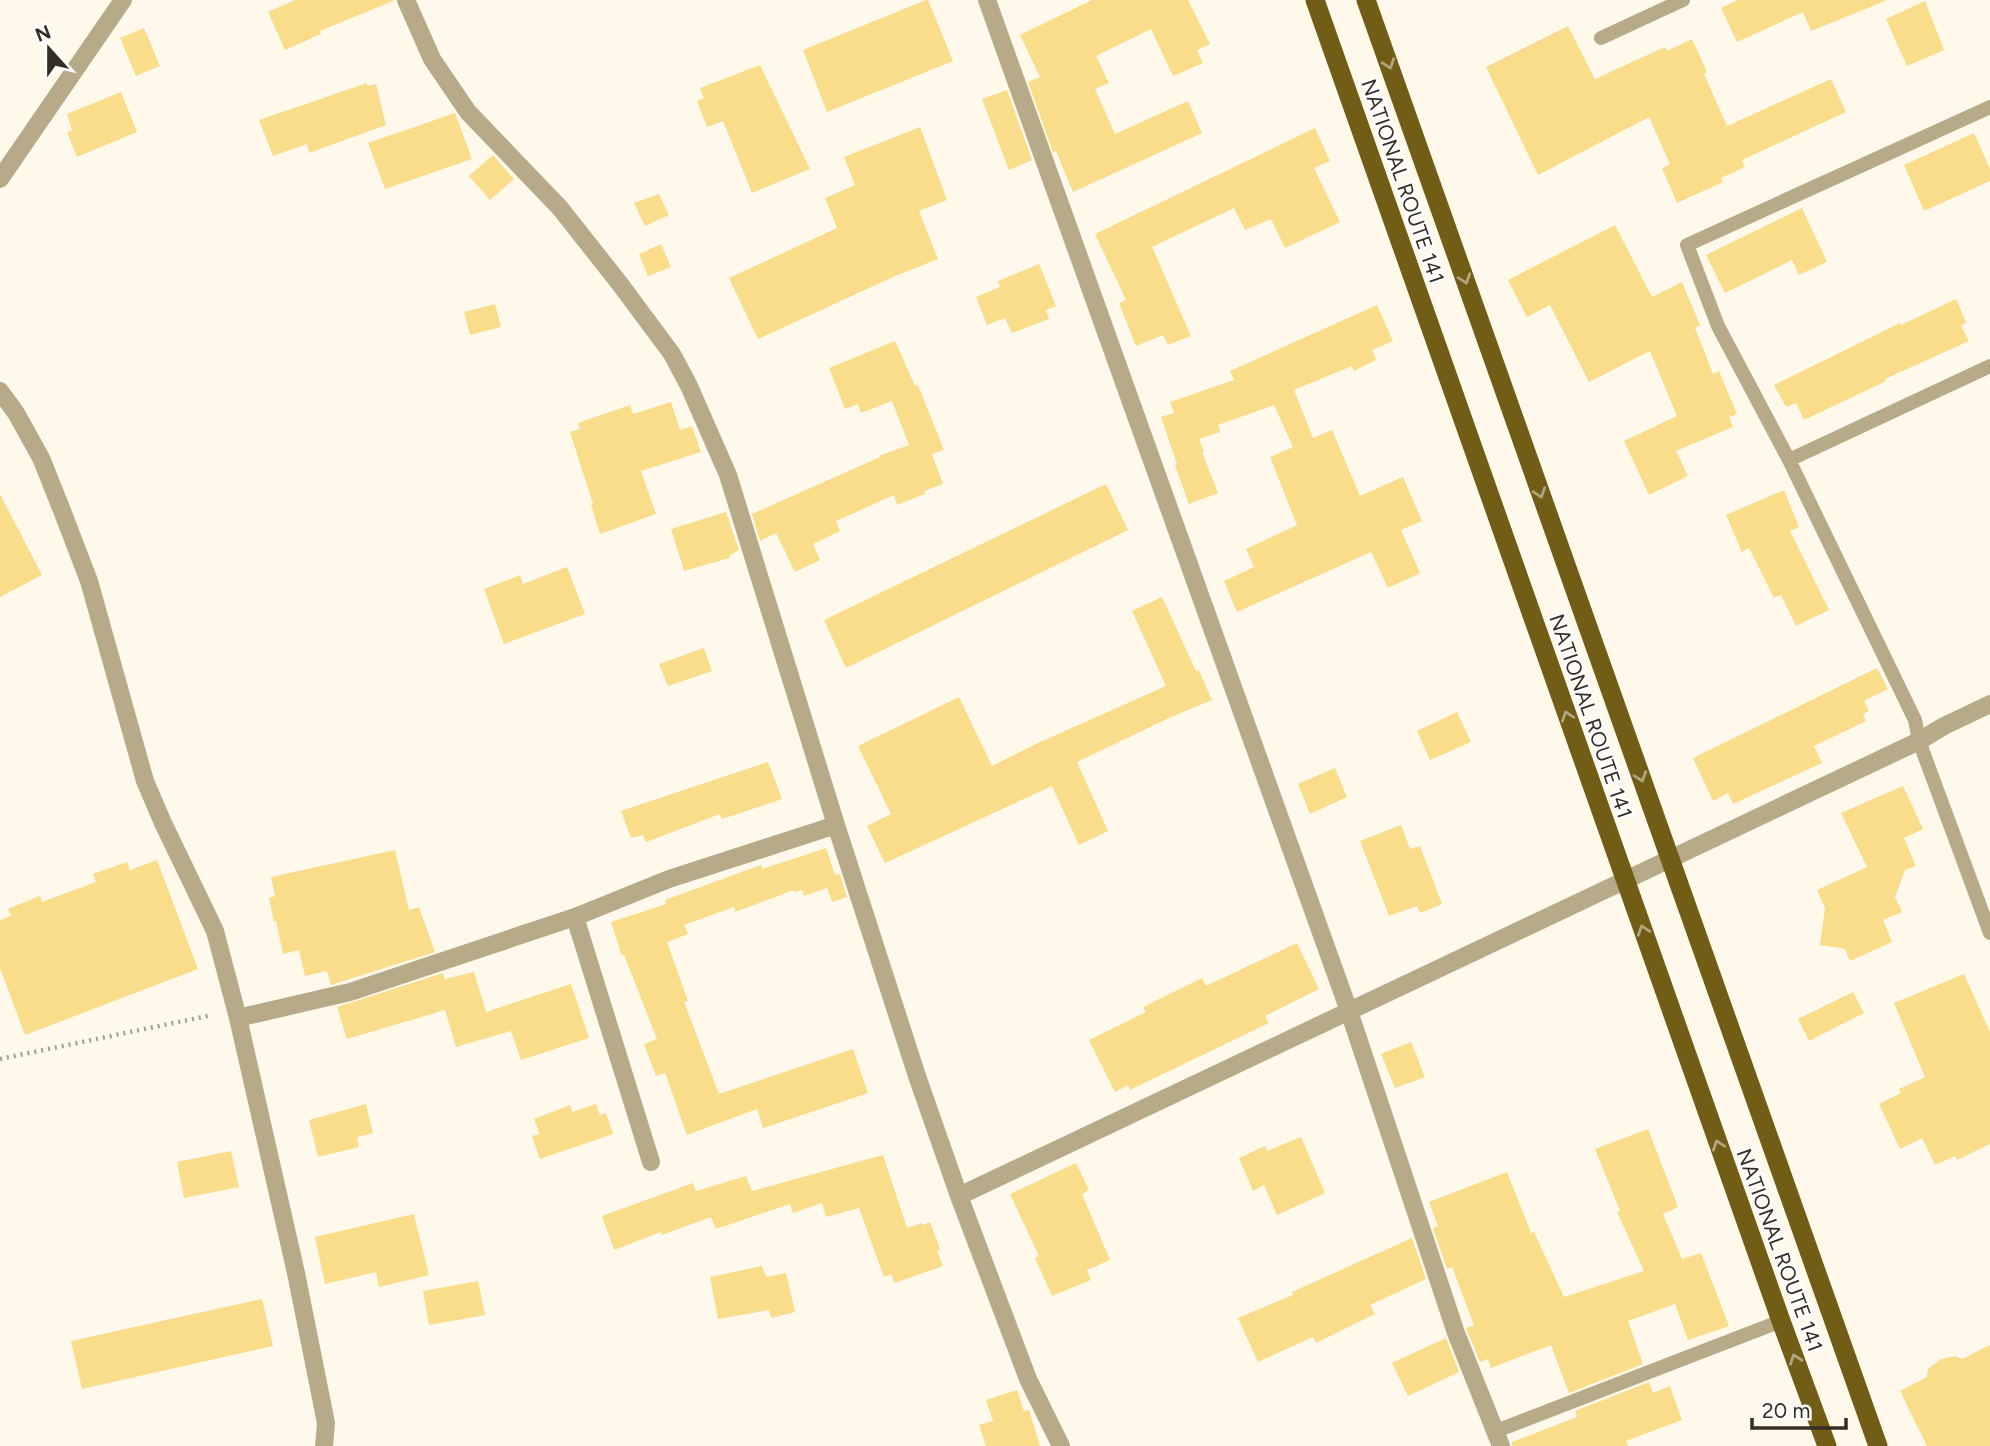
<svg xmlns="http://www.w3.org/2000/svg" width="1990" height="1446" font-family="Figtree,sans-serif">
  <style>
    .building { fill: #fadd8a }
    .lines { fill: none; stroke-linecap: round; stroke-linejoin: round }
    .path { stroke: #a39e91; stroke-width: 4.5; stroke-dasharray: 2 5; stroke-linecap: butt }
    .service { stroke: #b6aa88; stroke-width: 14 }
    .minor { stroke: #b6aa88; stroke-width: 18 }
    .trunk { stroke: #725d16; stroke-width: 19 }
    .oneway { stroke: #b1a67f }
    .labels { text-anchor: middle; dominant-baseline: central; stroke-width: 5; stroke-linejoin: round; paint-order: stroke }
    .street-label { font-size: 21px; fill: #342f22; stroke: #fff }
  </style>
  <rect width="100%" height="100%" fill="#fef9eb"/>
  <path class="building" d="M 295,0 L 393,0 L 393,1 L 320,31 L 321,34 L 285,50 L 268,12 Z
    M 926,0 L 928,0 L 953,61 L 827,112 L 803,50 Z
    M 1092,0 L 1188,0 L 1210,44 L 1197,50 L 1203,63 L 1173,76 L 1151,29 L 1096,56 L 1109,83 L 1095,89 L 1115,134 L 1188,101 L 1202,133 L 1073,192 L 1056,151 L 1053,152 L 1028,82 L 1040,77 L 1020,35 Z
    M 1738,0 L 1885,0 L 1885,1 L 1811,31 L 1803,12 L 1737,42 L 1721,8 Z
    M 1925,1 L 1944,50 L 1907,66 L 1886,19 Z
    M 1568,26 L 1595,79 L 1665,47 L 1667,51 L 1692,39 L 1707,72 L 1704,74 L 1727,126 L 1831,79 L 1846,112 L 1742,160 L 1745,167 L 1721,178 L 1723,182 L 1677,203 L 1662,168 L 1670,164 L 1649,117 L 1538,175 L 1486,67 Z
    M 144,28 L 160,66 L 136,76 L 120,38 Z
    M 760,65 L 810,169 L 752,193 L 723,121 L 707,127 L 697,101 L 704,98 L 700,88 Z
    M 367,83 L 367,86 L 376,84 L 386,125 L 309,153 L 307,144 L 273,156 L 259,120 Z
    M 1007,90 L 1032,160 L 1009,170 L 982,99 Z
    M 121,92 L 137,132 L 77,157 L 67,132 L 72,130 L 67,114 Z
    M 455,113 L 472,159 L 385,189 L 368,143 Z
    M 920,127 L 947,200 L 919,211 L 938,259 L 893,277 L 758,339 L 729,278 L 837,228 L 825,198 L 855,185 L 844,157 Z
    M 1315,128 L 1330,161 L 1314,168 L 1340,222 L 1285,248 L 1271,219 L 1245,230 L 1234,208 L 1152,247 L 1191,336 L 1168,345 L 1163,335 L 1136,346 L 1119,303 L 1126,300 L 1095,234 Z
    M 1974,133 L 1990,169 L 1990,181 L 1924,211 L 1904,165 Z
    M 493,155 L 514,179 L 490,200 L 469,176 Z
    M 659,194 L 669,215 L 645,226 L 634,203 Z
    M 1802,208 L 1827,262 L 1799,275 L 1792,260 L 1725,293 L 1706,255 Z
    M 1615,225 L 1652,297 L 1682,282 L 1700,325 L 1695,328 L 1713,374 L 1719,371 L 1737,414 L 1729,417 L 1733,427 L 1676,451 L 1688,476 L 1649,495 L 1624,441 L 1677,416 L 1650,351 L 1589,382 L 1550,305 L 1527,317 L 1508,280 Z
    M 661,244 L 671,267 L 648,276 L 639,254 Z
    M 1039,264 L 1056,306 L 1046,310 L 1049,319 L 1012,333 L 1005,318 L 987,325 L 976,297 L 1000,287 L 998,281 Z
    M 1956,299 L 1966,322 L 1961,326 L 1969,341 L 1885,379 L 1886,381 L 1804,420 L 1796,403 L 1786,407 L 1774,385 L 1900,323 L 1901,325 Z
    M 495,304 L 501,327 L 470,335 L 464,312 Z
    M 1377,305 L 1393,341 L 1372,350 L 1376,360 L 1354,371 L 1352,366 L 1294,390 L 1313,438 L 1332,430 L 1360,496 L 1403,477 L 1422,521 L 1401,530 L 1420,573 L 1388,588 L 1371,552 L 1237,612 L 1224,581 L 1254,567 L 1246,549 L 1297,525 L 1270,457 L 1293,447 L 1274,405 L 1218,425 L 1220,432 L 1199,439 L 1204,451 L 1202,452 L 1218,493 L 1189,504 L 1175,465 L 1177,464 L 1161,417 L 1174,413 L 1170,402 L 1234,380 L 1230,371 Z
    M 895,341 L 915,386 L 918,385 L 944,450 L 932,454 L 943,484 L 924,491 L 925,494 L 897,505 L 894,495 L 836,521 L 840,531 L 813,544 L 820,560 L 795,572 L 776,533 L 760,541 L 752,514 L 880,457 L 879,456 L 909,445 L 892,401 L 861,413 L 858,404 L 845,409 L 829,368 Z
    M 671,402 L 680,430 L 692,426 L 701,452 L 641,471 L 656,514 L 600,534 L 591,505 L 593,504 L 570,432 L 580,429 L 578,423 L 630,405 L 633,414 Z
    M 1106,484 L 1128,530 L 846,668 L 824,620 Z
    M 1784,490 L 1799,527 L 1790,531 L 1829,610 L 1796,626 L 1781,595 L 1774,598 L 1749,548 L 1742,552 L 1726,515 Z
    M 0,494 L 42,575 L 0,597 Z
    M 726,512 L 739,550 L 729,556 L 729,558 L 684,571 L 671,529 Z
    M 567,567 L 585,614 L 504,644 L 484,589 L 520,575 L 523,584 Z
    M 1162,597 L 1196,671 L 1199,670 L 1212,700 L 1169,718 L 1077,762 L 1108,831 L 1079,845 L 1052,786 L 885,863 L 867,826 L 891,814 L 858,746 L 959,697 L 992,766 L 1038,743 L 1166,686 L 1132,611 Z
    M 704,648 L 712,671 L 668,686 L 659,664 Z
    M 1877,668 L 1888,689 L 1864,701 L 1869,711 L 1863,714 L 1866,721 L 1814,746 L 1822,763 L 1733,804 L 1728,793 L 1713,801 L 1693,758 Z
    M 1457,712 L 1471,742 L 1430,760 L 1417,731 Z
    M 768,762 L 782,799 L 722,819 L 720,814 L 646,842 L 643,835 L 631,838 L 621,811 Z
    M 1335,768 L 1347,797 L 1310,814 L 1298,784 Z
    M 1903,786 L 1923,829 L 1904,838 L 1916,866 L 1905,870 L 1895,897 L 1902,912 L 1883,920 L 1892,942 L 1850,961 L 1845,949 L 1820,945 L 1825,908 L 1817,890 L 1867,867 L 1841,813 Z
    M 1401,825 L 1410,849 L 1420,846 L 1442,904 L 1420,913 L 1417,906 L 1389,916 L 1360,841 Z
    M 826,848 L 835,875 L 840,874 L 847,897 L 832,902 L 827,888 L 804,896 L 802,890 L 795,892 L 794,890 L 735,912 L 734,907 L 684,925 L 688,934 L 667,942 L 688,1001 L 684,1002 L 719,1094 L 853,1049 L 868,1093 L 763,1128 L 757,1109 L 687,1135 L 665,1073 L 656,1076 L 644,1044 L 657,1039 L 624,955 L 622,956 L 611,922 L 666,904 L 665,900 L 761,865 L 762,869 Z
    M 395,850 L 409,910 L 419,907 L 435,952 L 331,985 L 327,971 L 305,976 L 299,950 L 283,954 L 276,921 L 274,922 L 269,898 L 275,896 L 271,877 Z
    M 157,860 L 198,969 L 25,1035 L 0,968 L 0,920 L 11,916 L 8,909 L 40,896 L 42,902 L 96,882 L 93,874 L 127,862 L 130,870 Z
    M 1297,943 L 1319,989 L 1265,1016 L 1269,1023 L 1130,1090 L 1128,1085 L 1115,1092 L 1089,1040 L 1146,1012 L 1143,1007 L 1202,978 L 1206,986 Z
    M 474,972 L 486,1012 L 571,984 L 589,1038 L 521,1060 L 511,1031 L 456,1047 L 445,1010 L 347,1039 L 337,1007 L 443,973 L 445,979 Z
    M 1964,974 L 1990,1032 L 1990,1144 L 1957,1160 L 1955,1156 L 1935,1165 L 1922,1138 L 1900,1149 L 1879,1104 L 1901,1093 L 1899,1089 L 1925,1077 L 1894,1003 Z
    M 1853,992 L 1864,1013 L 1809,1041 L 1798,1019 Z
    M 1411,1042 L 1425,1077 L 1395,1088 L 1381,1054 Z
    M 366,1104 L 373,1133 L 357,1137 L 359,1147 L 318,1157 L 309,1120 Z
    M 596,1104 L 600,1115 L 606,1113 L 613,1134 L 540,1159 L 532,1136 L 540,1134 L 534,1119 L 570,1105 L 572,1112 Z
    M 1648,1129 L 1678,1207 L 1663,1214 L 1682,1259 L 1701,1253 L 1729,1326 L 1688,1340 L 1675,1304 L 1628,1321 L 1643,1364 L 1569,1393 L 1551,1345 L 1491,1368 L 1488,1359 L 1480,1362 L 1466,1328 L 1474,1325 L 1452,1267 L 1447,1269 L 1433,1228 L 1438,1226 L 1429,1202 L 1507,1172 L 1531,1233 L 1534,1232 L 1564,1297 L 1644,1271 L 1617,1212 L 1620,1211 L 1595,1149 Z
    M 1301,1137 L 1325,1193 L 1277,1215 L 1264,1185 L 1253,1191 L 1239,1158 L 1265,1146 L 1267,1151 Z
    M 231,1151 L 239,1187 L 184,1198 L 177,1162 Z
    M 883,1155 L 907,1228 L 922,1223 L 923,1225 L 930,1222 L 940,1249 L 937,1251 L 943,1266 L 895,1283 L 891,1274 L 884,1277 L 859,1208 L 826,1217 L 822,1203 L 793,1213 L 790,1204 L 716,1229 L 711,1217 L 662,1235 L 661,1232 L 614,1250 L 602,1216 L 693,1183 L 696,1191 L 746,1176 L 752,1191 Z
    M 1076,1163 L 1089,1190 L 1082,1194 L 1110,1260 L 1087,1270 L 1091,1280 L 1052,1296 L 1035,1258 L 1039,1256 L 1010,1194 Z
    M 414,1214 L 429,1275 L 379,1287 L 376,1272 L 325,1284 L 315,1237 Z
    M 1412,1238 L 1426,1279 L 1370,1305 L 1375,1314 L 1316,1343 L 1313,1337 L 1258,1362 L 1238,1318 L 1293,1295 L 1292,1292 Z
    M 762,1266 L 766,1277 L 786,1273 L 795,1312 L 771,1318 L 769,1310 L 718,1319 L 710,1277 Z
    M 478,1281 L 485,1315 L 429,1325 L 423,1291 Z
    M 262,1299 L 273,1346 L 82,1389 L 71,1341 Z
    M 1446,1338 L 1459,1372 L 1408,1396 L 1392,1363 Z
    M 1990,1345 L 1990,1446 L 1927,1446 L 1900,1391 L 1927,1377 L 1928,1369 L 1941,1359 L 1956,1356 L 1962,1359 Z
    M 1649,1382 L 1653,1393 L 1670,1386 L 1682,1420 L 1626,1441 L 1628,1446 L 1512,1446 L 1512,1442 L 1577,1417 L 1575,1411 Z
    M 1017,1390 L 1024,1411 L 1029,1410 L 1040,1446 L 986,1446 L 979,1425 L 993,1421 L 986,1400 Z"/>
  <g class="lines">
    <path class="path" d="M 0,1059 L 212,1015"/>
    <path class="service" d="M 1601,38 L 1683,0
      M 1990,107 L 1687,245 L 1718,326 L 1789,460 L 1915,720 L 1919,741 L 1990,933
      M 1789,460 L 1990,366
      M 1496,1431 L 1781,1321"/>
    <path class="minor" d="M 406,0 L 432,59 L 468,112 L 560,208 L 620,284 L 672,354 L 689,386 L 728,475 L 836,825 L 917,1076 L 959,1196 L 1028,1379 L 1061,1446
      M 987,0 L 1349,1011 L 1456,1333 L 1501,1446
      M 0,179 L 123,0
      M 0,391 L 16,413 L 41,458 L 61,508 L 89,581 L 145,781 L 163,823 L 215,931 L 238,1018 L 296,1273 L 326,1423 L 324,1446
      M 575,917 L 651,1162
      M 238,1018 L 350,992 L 575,917 L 669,879 L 836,825
      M 959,1196 L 1919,741 L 1944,726 L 1990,704"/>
    <path class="trunk" d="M 1315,0 L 1781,1321 L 1827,1446
      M 1366,0 L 1878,1446"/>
  </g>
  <defs><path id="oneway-chevron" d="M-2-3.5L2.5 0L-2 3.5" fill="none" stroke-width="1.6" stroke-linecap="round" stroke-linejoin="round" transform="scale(1.75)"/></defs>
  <g class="oneway">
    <use href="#oneway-chevron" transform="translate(1389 64) rotate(71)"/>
    <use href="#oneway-chevron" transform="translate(1465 279) rotate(71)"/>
    <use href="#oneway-chevron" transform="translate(1540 493) rotate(71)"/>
    <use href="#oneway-chevron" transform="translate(1567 716) rotate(-109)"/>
    <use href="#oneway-chevron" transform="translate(1641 777) rotate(71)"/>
    <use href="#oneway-chevron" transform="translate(1643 930) rotate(-109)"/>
    <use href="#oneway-chevron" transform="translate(1718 1145) rotate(-109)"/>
    <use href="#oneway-chevron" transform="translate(1795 1359) rotate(-110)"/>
  </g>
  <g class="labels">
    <g class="street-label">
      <text transform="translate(1403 181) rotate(71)">NATIONAL ROUTE 141</text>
      <text transform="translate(1591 716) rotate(71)">NATIONAL ROUTE 141</text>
      <text transform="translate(1780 1250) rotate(70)">NATIONAL ROUTE 141</text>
    </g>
  </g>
  <g transform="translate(49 49) rotate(339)" stroke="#ffffff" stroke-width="5" paint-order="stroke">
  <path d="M0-5L12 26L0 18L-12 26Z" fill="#342f22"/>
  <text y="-10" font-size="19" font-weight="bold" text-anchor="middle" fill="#342f22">N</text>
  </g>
  <path d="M1752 1418v10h94v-10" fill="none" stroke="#342f22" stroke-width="3.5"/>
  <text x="1762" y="1418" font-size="21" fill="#342f22" stroke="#ffffff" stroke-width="5" paint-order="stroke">20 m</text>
</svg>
